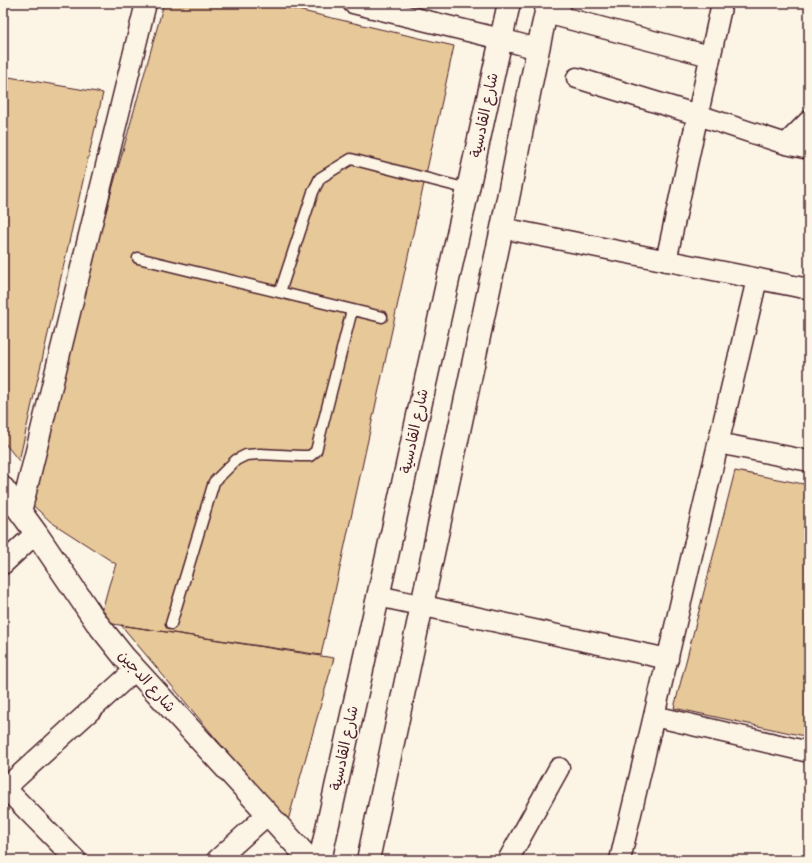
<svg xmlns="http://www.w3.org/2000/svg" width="812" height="863" font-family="Sriracha,'Playpen Sans Arabic',sans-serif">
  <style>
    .building { fill: #e6c899; stroke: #4a1f2b }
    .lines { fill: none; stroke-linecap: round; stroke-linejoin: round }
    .service-casing { stroke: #4a1f2b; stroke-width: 13 }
    .minor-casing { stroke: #4a1f2b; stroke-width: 23 }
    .tertiary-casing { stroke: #4a1f2b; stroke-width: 25 }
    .secondary-casing { stroke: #4a1f2b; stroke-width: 25 }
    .service { stroke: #fcf5e5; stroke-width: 10 }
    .minor { stroke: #fcf5e5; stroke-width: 20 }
    .tertiary { stroke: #fcf5e5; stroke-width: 22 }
    .secondary { stroke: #fcf5e5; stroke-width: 22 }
    .labels { text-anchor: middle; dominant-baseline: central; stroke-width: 3; stroke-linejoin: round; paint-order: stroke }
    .street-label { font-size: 15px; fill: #4a1f2b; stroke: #fcf5e5 }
  </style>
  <rect width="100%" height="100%" fill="#fcf5e5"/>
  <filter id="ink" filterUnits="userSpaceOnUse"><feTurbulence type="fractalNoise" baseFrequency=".025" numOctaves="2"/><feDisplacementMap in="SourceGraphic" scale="8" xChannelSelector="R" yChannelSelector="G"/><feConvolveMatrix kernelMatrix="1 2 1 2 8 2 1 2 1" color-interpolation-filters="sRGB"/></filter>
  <g filter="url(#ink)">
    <path class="building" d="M 164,3 L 267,3 L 454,46 L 321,655 L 99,622 L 109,585 L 116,564 L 51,522 L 26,499 Z
      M 3,76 L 103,93 L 19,461 L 3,441 Z
      M 735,471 L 809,485 L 809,737 L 674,708 Z
      M 121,625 L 334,658 L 287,824 Z"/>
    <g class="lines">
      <g class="service-casing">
        <path id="service" d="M 562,17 L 566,3
          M 138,258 L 382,317
          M 280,292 L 313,192 L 320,178 L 351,159 L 468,189
          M 171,624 L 214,482 L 236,460 L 246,455 L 260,454 L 300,456 L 310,456 L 316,451 L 352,310"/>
      </g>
      <g class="minor-casing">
        <path id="minor" d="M 353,3 L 501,39 L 538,49
          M 546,13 L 710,56
          M 577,78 L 698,115 L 786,144 L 809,121
          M 786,144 L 809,149
          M 502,228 L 809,289
          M 666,261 L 722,3
          M 718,443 L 809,461
          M 21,512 L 146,3
          M 3,564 L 36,533
          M 378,596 L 668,659
          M 654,716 L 809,752
          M 5,788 L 76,860
          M 3,790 L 135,670
          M 217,860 L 268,814
          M 508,860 L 559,768
          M 620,860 L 757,279"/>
      </g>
      <g class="tertiary-casing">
        <path id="tertiary" d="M 3,488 L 36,533 L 97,623 L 125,658 L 310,860"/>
      </g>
      <g class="secondary-casing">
        <path id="secondary" d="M 320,860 L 509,3
          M 368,860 L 502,228 L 538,49 L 548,3"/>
      </g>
      <use href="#service" class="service"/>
      <use href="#minor" class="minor"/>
      <use href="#tertiary" class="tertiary"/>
      <use href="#secondary" class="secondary"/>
    </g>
  </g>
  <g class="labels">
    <g class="street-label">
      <text transform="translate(484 115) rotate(-78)">شارع القادسية</text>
      <text transform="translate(414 431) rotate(-78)">شارع القادسية</text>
      <text transform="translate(147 681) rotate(48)">شارع الدجين</text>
      <text transform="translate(344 748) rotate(-78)">شارع القادسية</text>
    </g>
  </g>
  <rect width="812" height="863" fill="none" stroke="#fcf5e5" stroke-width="16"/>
  <rect x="8" y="8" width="796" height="847" fill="none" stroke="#4a1f2b" stroke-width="1.5" filter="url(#ink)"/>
</svg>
